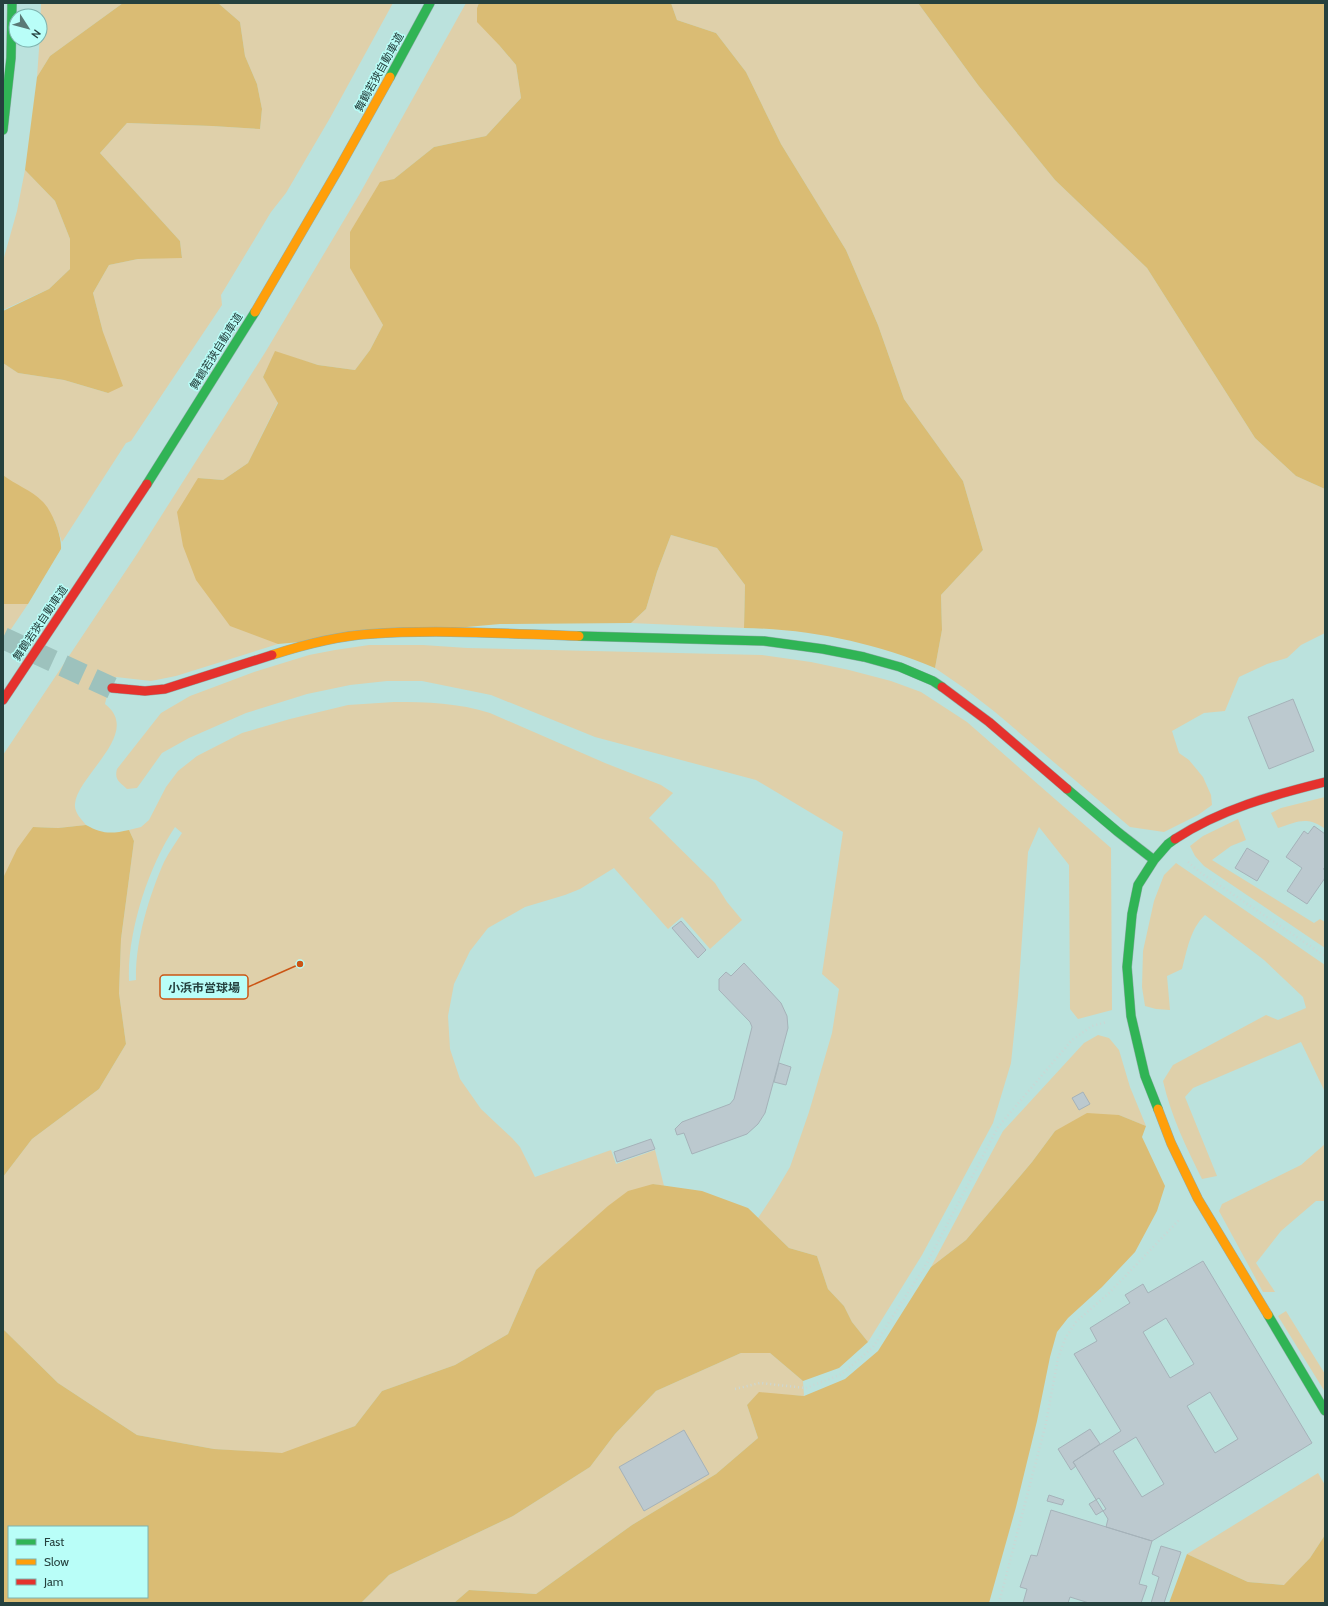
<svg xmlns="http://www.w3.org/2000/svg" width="1328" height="1606" font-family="Cabin,'Noto Sans JP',sans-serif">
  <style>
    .green { fill: #dfd0aa; fill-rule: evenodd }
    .forest { fill: #dabc74; fill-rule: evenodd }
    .building { fill: #bcc9cf; stroke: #a5b2b9; fill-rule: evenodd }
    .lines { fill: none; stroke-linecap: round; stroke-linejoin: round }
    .secondary-tunnel { stroke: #9dc2bd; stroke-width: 22; stroke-dasharray: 22 11; stroke-linecap: butt }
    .fast-casing { stroke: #90aeaa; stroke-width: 10 }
    .slow-casing { stroke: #90aeaa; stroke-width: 10 }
    .jam-casing { stroke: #90aeaa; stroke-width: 10 }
    .path { stroke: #cbd7d5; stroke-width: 2.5; stroke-dasharray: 1 3; stroke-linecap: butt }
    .fast { stroke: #30b455; stroke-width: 9 }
    .slow { stroke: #ff9f0a; stroke-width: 9 }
    .jam { stroke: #e5322d; stroke-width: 9 }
    .labels { text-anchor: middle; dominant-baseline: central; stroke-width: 3; stroke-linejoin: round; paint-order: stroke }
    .street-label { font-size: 11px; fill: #25413e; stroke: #b9fef8 }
    .leader { fill: none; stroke: #cb5514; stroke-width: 1.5 }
    .callout-dot { fill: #cb5514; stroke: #b9fef8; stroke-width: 1.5 }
    .callout { fill: #b9fef8; stroke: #cb5514; stroke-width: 1.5 }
    .callout-label { font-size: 12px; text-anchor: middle; font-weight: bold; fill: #25413e }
  </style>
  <rect width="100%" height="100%" fill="#bbe2dd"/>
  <path class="green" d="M 41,3 L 123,3 L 50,56 L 37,77 L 40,35 Z
    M 218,3 L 393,3 L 330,118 L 286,193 L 271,212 L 221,295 L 222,305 L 131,441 L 126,443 L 62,542 L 54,519 L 3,475 L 3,363 L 18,373 L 64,380 L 108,393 L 103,332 L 93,293 L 109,265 L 138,259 L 182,257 L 180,241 L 100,153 L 127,123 L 212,126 L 260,129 L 262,109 L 257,84 L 245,56 L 240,22 Z
    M 466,3 L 479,3 L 477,8 L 499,45 L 516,65 L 521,98 L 486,136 L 434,147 L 394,179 L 380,183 L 351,268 L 383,325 L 370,350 L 355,370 L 318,365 L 275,352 L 263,377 L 278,402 L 248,463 L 223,480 L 198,478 L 278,644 L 176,676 L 151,681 L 116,677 L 108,691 L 105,704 C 143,733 77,775 75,804 C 74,812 81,819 86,825 L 58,828 L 33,827 L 3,878 L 3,755 L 137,554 L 266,351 L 359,195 Z
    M 671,3 L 918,3 L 978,85 L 1055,180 L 1147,268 L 1255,438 L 1296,476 L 1325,489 L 1325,633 L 1301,645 L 1287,658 L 1267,664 L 1239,677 L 1225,711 L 1204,713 L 1172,731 L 1179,753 L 1189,760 L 1203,777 L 1211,795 L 1212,805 L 1198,815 L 1164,832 L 1130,827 L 995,712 L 964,688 L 935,668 L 942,630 L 941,595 L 983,550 L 963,481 L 904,399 L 878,325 L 846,250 L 781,144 L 746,72 L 716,33 L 677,20 Z
    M 25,170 L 55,201 L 70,239 L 70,269 L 49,289 L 3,310 L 3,261 L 17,211 Z
    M 671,535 L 717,548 L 745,585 L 744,628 L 631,623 L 646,609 L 657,572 Z
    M 16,603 L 28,604 L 3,641 L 3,604 Z
    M 369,645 L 423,645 L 467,648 L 762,655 L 811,662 L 849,670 L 891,681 L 921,692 L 967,722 L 1111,848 L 1112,1010 L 1078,1019 L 1070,1009 L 1069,865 L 1039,827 L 1028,852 L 1018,996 L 1011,1063 L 993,1123 L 922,1255 L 868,1342 L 852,1322 L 844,1306 L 828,1289 L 817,1256 L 789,1248 L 758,1218 L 774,1194 L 790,1167 L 809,1112 L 832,1033 L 839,989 L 822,974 L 843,832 L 756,780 L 595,737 L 491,695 L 422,681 L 387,681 L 350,685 L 307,694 L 246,713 L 189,738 L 162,753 L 137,788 L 127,789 C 120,782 114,780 117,769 L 161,713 L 190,696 L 254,672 L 309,655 L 335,650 Z
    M 394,702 C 427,702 459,703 490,713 L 605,763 L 661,785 L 673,793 L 649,818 L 715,883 L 727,902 L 742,920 L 710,949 L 682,917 L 668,929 L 614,868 L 580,889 L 565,895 L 525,907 L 488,928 L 470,951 L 454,984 L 448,1016 L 450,1049 L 460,1079 L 481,1109 L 512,1138 L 520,1147 L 535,1177 L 611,1150 L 616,1164 L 655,1150 L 664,1186 L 653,1184 L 536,1270 L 508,1334 L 455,1365 L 382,1391 L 355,1426 L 282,1454 L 214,1449 L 137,1435 L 58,1383 L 3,1329 L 3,1177 L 32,1139 L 99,1089 L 126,1044 L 119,993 L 121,939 L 134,841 L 129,830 L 141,827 L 149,820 L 166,787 L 178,771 L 197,756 L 242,733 L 290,719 L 348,705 ZM 175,827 L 182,833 C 176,842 169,852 164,862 C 149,896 135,942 136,980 L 129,981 C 127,933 148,867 175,827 Z
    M 1325,797 L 1324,828 C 1306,816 1297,822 1278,828 L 1271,813 L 1281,808 Z
    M 1238,819 L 1246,840 L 1231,846 L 1212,860 L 1314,923 L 1320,919 L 1325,922 L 1325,948 L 1204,866 L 1195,856 L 1190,846 L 1203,836 Z
    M 1176,863 L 1325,965 L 1325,1092 L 1301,1042 L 1193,1088 L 1185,1097 L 1217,1176 L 1202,1179 C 1186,1147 1171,1116 1163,1081 L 1173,1065 L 1266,1015 L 1278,1020 L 1306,1008 L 1303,997 L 1264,960 L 1205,915 C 1190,929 1187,951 1182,969 L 1167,976 L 1170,1010 L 1156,1009 L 1145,1006 L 1142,987 L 1143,951 L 1154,901 L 1164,875 Z
    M 1098,1035 L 1109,1038 L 1119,1050 L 1130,1087 L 1146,1126 L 1119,1115 L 1055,1131 L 1032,1162 L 966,1240 L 931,1267 L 1003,1131 L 1084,1043 Z
    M 1325,1144 L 1325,1201 L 1316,1201 L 1281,1231 L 1256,1263 L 1275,1292 L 1263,1292 L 1219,1211 L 1222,1204 L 1301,1165 Z
    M 1286,1311 L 1325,1374 L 1325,1392 L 1278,1316 Z
    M 741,1353 L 770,1353 L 803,1381 L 804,1396 L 759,1393 L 747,1405 L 758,1438 L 716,1474 L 632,1525 L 536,1594 L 469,1590 L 454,1603 L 361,1603 L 389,1575 L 513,1516 L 590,1467 L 615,1434 L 656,1391 Z
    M 1318,1473 L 1325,1485 L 1325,1535 L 1310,1558 L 1285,1585 L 1248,1582 L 1187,1554 Z"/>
  <path class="forest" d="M 123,3 L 218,3 L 240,22 L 245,56 L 257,84 L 262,109 L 260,129 L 212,126 L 127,123 L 100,153 L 180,241 L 182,258 L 138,259 L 109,265 L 93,293 L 103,332 L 123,386 L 108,393 L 64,380 L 18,373 L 3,363 L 3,311 L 49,289 L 70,269 L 70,239 L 55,201 L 25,170 L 37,77 L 50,56 Z
    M 479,3 L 671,3 L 677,20 L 716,33 L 746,72 L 781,144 L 846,250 L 878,325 L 904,399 L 963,481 L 983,550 L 941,595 L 942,630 L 935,668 C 875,643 810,629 744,628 L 745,585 L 717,548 L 671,535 L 657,572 L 646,609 L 631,623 L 500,624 L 278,644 L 230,626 L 196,580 L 183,546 L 177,512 L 198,478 L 223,480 L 248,463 L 278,403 L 263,377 L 275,351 L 318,365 L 355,370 L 370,350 L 383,325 L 350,268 L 350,232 L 380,182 L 394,179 L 434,147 L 486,136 L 521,98 L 516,65 L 499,45 L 477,22 L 477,8 Z
    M 918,3 L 1325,3 L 1325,489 L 1296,476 L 1255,438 L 1147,268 L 1055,180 L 978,85 Z
    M 3,475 C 14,484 33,491 42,501 C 52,510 62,536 61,549 L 28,604 L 3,604 Z
    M 86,825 C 102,834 111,834 129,830 L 134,841 L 121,939 L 119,993 L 126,1044 L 99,1089 L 32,1139 L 3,1177 L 3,878 L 17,849 L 33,827 L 58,828 Z
    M 1087,1113 L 1119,1115 L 1146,1126 L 1142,1137 L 1165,1186 L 1157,1211 L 1135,1252 L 1102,1287 L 1068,1318 L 1057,1332 L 1050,1357 L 1037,1421 L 1016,1507 L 989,1603 L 454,1603 L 469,1590 L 536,1594 L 632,1525 L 716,1474 L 758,1438 L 747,1405 L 759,1392 L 804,1396 L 845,1379 L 878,1351 L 931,1267 L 966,1240 L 1032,1162 L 1055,1131 Z
    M 653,1184 L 702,1191 L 748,1208 L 789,1248 L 817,1256 L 828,1289 L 844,1306 L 852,1322 L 868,1342 L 839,1368 L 803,1381 L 770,1353 L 741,1353 L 656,1391 L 615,1434 L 590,1467 L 513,1516 L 389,1575 L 361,1603 L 3,1603 L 3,1329 L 58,1383 L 137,1435 L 214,1449 L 282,1453 L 355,1426 L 382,1391 L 455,1365 L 508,1334 L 536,1270 L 608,1206 L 628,1191 ZM 9,1527 L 147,1527 L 147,1597 L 9,1597 Z
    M 1325,1535 L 1325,1603 L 1169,1603 L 1187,1554 L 1248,1582 L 1284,1585 L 1310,1558 Z"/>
  <path class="building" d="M 1293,699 L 1314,751 L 1269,769 L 1248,717 Z
    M 1314,826 L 1325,834 L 1325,867 L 1323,869 L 1325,870 L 1325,878 L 1307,904 L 1287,891 L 1302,868 L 1286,857 L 1304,831 L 1308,834 Z
    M 1247,848 L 1269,861 L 1257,881 L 1235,868 Z
    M 681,921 L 706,950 L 698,958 L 672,928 Z
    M 744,963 L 781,1003 L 787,1016 L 788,1028 L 765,1113 L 758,1124 L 747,1134 L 692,1154 L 684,1133 L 677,1135 L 675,1129 L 682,1122 L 730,1104 L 734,1099 L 752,1027 L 750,1022 L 719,990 L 719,979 L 726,972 L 731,976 Z
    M 779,1063 L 791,1067 L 786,1085 L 774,1082 Z
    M 1083,1092 L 1090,1104 L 1079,1110 L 1072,1098 Z
    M 651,1139 L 655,1149 L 617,1162 L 614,1152 Z
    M 1203,1261 L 1312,1443 L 1152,1541 L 1106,1527 L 1108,1519 L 1073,1462 L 1121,1431 L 1074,1354 L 1097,1341 L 1090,1328 L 1130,1303 L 1125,1295 L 1143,1284 L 1148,1293 ZM 1166,1318 L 1194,1364 L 1170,1378 L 1143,1332 ZM 1210,1392 L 1238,1439 L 1215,1453 L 1187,1406 ZM 1136,1437 L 1164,1484 L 1142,1497 L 1113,1451 Z
    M 1090,1429 L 1100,1444 L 1073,1462 L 1076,1466 L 1071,1470 L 1058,1449 Z
    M 684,1430 L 709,1474 L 644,1511 L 619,1467 Z
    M 1049,1495 L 1064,1500 L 1062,1505 L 1047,1501 Z
    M 1099,1498 L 1106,1509 L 1096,1515 L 1089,1504 Z
    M 1051,1510 L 1152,1541 L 1139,1584 L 1147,1586 L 1141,1603 L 1089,1603 L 1070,1597 L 1068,1603 L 1023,1603 L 1027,1589 L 1020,1587 L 1031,1555 L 1037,1556 Z
    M 1161,1546 L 1181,1552 L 1164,1603 L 1151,1603 L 1159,1577 L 1152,1574 Z"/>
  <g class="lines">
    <path class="secondary-tunnel" d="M 3,638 L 112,688"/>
    <g class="fast-casing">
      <path id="fast" d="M 390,77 L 430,3
        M 3,130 L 11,58 L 12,3
        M 147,484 L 255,312
        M 579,636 L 764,641 L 823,649 L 864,657 L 900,667 L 933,681 L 942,687
        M 1067,789 L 1118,832 L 1154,860
        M 1158,1109 L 1145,1076 L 1131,1016 L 1127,967 L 1132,914 L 1138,885 L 1154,860 L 1168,844 L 1175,839
        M 1268,1315 L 1325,1411"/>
    </g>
    <g class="slow-casing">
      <path id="slow" d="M 255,312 L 338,170 L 390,77
        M 272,655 C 303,645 337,636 370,634 C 439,629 510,634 579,636
        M 1158,1109 L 1171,1143 L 1198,1199 L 1268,1315"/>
    </g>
    <g class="jam-casing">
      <path id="jam" d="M 942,687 L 989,722 L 1067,789
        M 112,688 L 145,691 L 165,689 L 272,655
        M 3,700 L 147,484
        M 1175,839 C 1221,809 1273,795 1325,782"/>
    </g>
    <path class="path" d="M 1188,862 L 1201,873 L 1325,956
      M 735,1389 L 760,1383 L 806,1388 L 842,1374 L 873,1347 L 927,1263 L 998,1127 L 1072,1040 L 1092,1026 L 1107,1022
      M 999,1603 L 1046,1423 L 1058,1358 L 1066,1337 L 1076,1322 L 1109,1293 L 1180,1219"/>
    <use href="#fast" class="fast"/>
    <use href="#slow" class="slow"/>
    <use href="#jam" class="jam"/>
  </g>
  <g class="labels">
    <g class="street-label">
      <text transform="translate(379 72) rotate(-61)">舞鶴若狭自動車道</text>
      <text transform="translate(216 351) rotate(-58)">舞鶴若狭自動車道</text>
      <text transform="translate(40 623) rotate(-56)">舞鶴若狭自動車道</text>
    </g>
  </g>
  <path class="leader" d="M300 964L248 987"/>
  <circle class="callout-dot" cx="300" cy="964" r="4"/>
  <rect class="callout" x="160" y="975" width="88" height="24" rx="4"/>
  <g class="callout-label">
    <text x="204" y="992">小浜市営球場</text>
  </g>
  <rect width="1328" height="1606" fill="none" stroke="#25413e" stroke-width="8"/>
  <rect x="8" y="1526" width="140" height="72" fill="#b9fef8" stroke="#7eb2ae"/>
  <rect x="16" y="1539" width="20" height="6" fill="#30b455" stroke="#7eb2ae"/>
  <text x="44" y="1546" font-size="12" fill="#25413e">Fast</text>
  <rect x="16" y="1559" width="20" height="6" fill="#ff9f0a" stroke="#7eb2ae"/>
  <text x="44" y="1566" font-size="12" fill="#25413e">Slow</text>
  <rect x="16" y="1579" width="20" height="6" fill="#e5322d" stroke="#7eb2ae"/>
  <text x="44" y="1586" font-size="12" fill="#25413e">Jam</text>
  <g transform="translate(28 28) rotate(126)"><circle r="19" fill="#b9fef8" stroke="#7eb2ae"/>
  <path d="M0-3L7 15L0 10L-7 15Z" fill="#5a7976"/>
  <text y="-6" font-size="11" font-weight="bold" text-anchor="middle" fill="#25413e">N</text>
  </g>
</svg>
